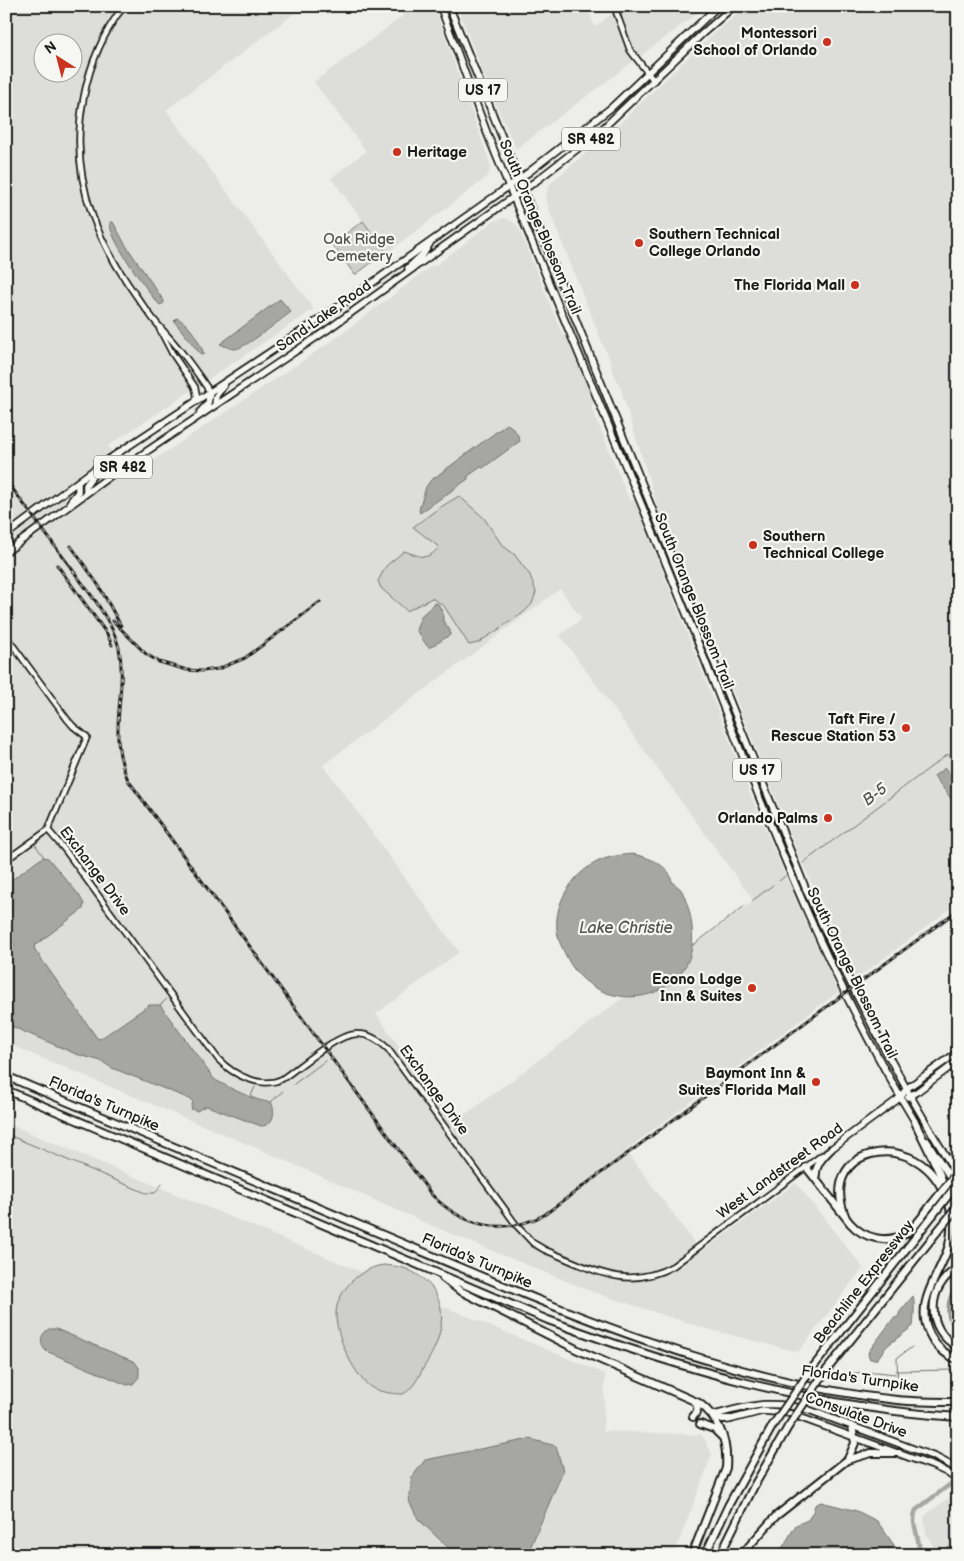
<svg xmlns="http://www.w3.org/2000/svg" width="964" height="1561" font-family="'Balsamiq Sans',sans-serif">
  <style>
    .built { fill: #ddddda; fill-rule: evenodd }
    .green { fill: #cececb; stroke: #757574 }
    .water { fill: #a6a6a3; stroke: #6f6f6d }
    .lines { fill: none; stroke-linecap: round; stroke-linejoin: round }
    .stream { stroke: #6f6f6d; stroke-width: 1 }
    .canal { stroke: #a6a6a3; stroke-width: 4.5 }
    .tertiary-casing { stroke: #1c1c1c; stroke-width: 8 }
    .primary-casing { stroke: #1c1c1c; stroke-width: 9 }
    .motorway-casing { stroke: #1c1c1c; stroke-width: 10 }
    .tertiary { stroke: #f6f6f2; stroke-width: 4.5 }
    .primary { stroke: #f6f6f2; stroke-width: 5.5 }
    .motorway { stroke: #f6f6f2; stroke-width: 6 }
    .rail-casing { stroke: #1c1c1c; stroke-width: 3 }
    .rail { stroke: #f6f6f2; stroke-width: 1; stroke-dasharray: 4; stroke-linecap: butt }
    .motorway-bridge-casing { stroke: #1c1c1c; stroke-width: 10; stroke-linecap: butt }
    .motorway-bridge { stroke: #f6f6f2; stroke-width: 6 }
    .poi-dot { fill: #c8321e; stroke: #f6f6f2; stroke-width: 2 }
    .labels { text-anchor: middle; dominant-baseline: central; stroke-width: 4.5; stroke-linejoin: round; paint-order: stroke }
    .shield { fill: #f6f6f2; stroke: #5d5d5c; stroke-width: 1 }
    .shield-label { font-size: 14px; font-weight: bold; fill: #1c1c1c }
    .poi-label { font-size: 15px; font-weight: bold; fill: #1c1c1c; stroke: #f6f6f2; text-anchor: end }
    .street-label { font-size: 15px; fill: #1c1c1c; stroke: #f6f6f2 }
    .park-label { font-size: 15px; fill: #515151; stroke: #f6f6f2 }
    .water-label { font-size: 16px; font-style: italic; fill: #535352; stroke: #f6f6f2 }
  </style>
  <rect width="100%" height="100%" fill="#edede9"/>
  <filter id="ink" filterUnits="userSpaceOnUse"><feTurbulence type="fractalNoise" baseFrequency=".02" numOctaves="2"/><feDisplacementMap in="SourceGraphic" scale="10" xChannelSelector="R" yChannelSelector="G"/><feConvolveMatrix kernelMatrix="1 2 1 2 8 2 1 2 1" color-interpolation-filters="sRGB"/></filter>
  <g filter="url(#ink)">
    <path class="built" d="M 6,6 L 304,6 L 166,110 L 314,309 L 108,446 L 130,476 L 332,341 L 433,265 L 435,266 L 494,221 L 504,218 L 508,219 L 516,224 L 519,229 L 563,336 L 567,333 L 594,403 L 591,406 L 630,502 L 634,499 L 753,801 L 792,891 L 838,992 L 626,1150 L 701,1252 L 796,1183 L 863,1268 L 798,1352 L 700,1327 L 593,1292 L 451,1234 L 266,1152 L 6,1043 ZM 42,42 L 72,42 L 72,72 L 42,72 ZM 560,589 L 582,619 L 560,635 L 754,901 L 454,1123 L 376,1014 L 459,952 L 323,765 Z
      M 396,6 L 434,6 L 491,166 L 489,174 L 482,181 L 387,253 L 331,178 L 366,151 L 314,82 L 403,16 Z
      M 457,6 L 586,6 L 595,27 L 622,6 L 707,6 L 516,149 L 492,96 Z
      M 746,6 L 958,6 L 958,903 L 856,979 L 799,856 L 710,634 L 712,627 L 690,587 L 659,511 L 621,390 L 611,367 L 612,363 L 603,345 L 549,210 L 546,199 L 548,187 L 555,179 L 610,133 L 700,46 Z
      M 6,1123 L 605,1374 L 603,1431 L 702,1435 L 712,1454 L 674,1555 L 6,1555 Z
      M 958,1491 L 958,1555 L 929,1555 L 934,1547 L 926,1533 L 924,1516 Z"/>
    <path class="green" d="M 363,221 L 386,252 L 355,275 L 332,244 Z
      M 459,496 L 484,518 L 502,545 L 514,554 L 530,575 L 536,592 L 532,604 L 523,613 L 478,643 L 469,645 L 444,606 L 432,598 L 407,611 L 381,588 L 378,581 L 386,566 L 404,551 C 420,556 427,562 439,547 L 413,527 L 439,508 Z
      M 384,1265 C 391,1266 400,1266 407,1269 C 452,1290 448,1330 424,1367 C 419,1376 413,1389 403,1394 C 393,1394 377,1392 369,1386 C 353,1374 331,1327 337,1306 C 342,1286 363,1267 384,1265 Z"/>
    <path class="water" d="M 110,222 L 113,222 L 125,244 L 164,301 L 164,303 L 160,305 L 155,300 C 145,286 108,238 110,222 Z
      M 280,299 L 291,312 C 280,320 246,348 235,349 C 230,349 225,346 220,344 Z
      M 177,318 C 190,324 199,341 204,354 L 201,355 L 174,321 Z
      M 507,424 C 512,426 519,435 520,441 L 483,468 L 481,467 L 468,476 L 468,479 L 420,513 L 419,510 L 426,487 L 430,481 Z
      M 435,603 L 438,604 L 443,613 L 443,621 L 450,630 L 450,635 L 431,647 L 428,647 L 416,630 L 421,616 Z
      M 945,768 L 958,785 L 958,808 L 934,776 Z
      M 633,854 C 646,857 660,861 669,873 C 671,876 671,880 673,883 C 676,886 680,887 682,891 C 687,901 691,916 692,927 C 693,938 693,950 688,961 C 669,1002 614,1008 582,978 C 571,968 566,956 560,943 C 548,911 570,874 599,861 C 610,856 621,855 633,854 Z
      M 43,857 L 48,858 L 79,895 L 84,904 L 83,909 L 34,946 L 35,950 L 97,1038 L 100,1039 L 149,1005 L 160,1005 L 214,1079 C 225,1086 259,1103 271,1102 C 276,1111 274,1126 261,1126 L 207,1106 L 201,1108 L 198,1111 L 191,1109 L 193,1102 L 190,1099 L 112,1068 L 101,1061 L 76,1054 L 6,1024 L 6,954 L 12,950 L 15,945 L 6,930 L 6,884 Z
      M 958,1283 L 958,1332 C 955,1327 950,1323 948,1318 C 945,1307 949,1291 958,1283 Z
      M 913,1296 C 915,1300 914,1321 913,1326 L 887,1346 L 877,1359 L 870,1359 L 868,1354 L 869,1351 L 893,1319 L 899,1316 L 899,1313 Z
      M 49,1329 L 56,1329 L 135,1362 L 139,1368 L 139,1377 L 133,1384 L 127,1385 L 46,1351 C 39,1344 40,1334 49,1329 Z
      M 530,1439 L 556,1446 L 563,1471 L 527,1555 L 456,1555 L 418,1519 L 409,1501 L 412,1477 L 425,1460 Z
      M 821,1502 L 857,1511 L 877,1521 L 901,1555 L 778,1555 L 796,1525 L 808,1520 L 813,1512 L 815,1505 Z"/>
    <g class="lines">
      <path class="stream" d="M 34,843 L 44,857
        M 803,863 L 948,754 L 958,767
        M 779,881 L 785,876
        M 752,901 L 773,885
        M 692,946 L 746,905
        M 160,1005 L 167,999
        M 294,1084 L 325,1061
        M 251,1096 L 255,1087
        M 271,1102 L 283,1091
        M 6,1134 L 146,1193 L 155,1193 L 163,1183
        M 896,1371 L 958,1370
        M 850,1380 L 852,1373 L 876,1372 L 896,1374
        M 898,1385 L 897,1358 L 912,1347"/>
      <path class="canal" d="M 918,1555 C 923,1540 909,1525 916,1510 L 952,1483"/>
      <g class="tertiary-casing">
        <path id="tertiary" d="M 124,6 C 104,31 90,64 84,96 C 66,184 101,252 154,320 C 162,330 171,339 179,349 C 190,363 200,377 210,392
          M 614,6 L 630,50 L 654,81
          M 159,328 L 172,353 L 195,387 L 197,396 L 195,402
          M 6,636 L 67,719 L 73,726 L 87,737 L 48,830 L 6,860
          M 48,830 L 65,850 L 218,1059 C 233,1075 261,1089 282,1079 C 300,1067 337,1033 358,1034 C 370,1034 380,1041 388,1049 L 517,1226 L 533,1243 L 545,1250 C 591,1268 625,1292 673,1266 L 822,1155"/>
      </g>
      <g class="primary-casing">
        <path id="primary" d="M 440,6 C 457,50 472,94 489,138 C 557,304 628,469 695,635 C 761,802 823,971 917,1125
          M 449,6 L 807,892 C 852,990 901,1085 958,1176
          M 408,268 L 424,253 L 430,243
          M 215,405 L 216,396 L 224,385
          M 200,412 L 208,403 L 210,392
          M 86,493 L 86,485 L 94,474
          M 70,502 L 78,492 L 78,482
          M 6,535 L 103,463 L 344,303 L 529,172 L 612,107 L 718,6
          M 6,552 L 110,476 L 327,330 L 447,244 L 536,181 L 599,132 L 703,33 L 734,6
          M 908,1097 L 918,1091 L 958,1061
          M 927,1141 L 958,1190
          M 831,1149 L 901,1097 L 906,1089 L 958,1052
          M 713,1415 C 751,1406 769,1399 809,1410 L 935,1457 L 958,1469
          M 728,1420 L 763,1411 L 788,1413 L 933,1466 L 946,1472 L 958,1480"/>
      </g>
      <g class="motorway-casing">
        <path id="motorway" d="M 6,1076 C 136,1131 265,1185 395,1240 C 556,1308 720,1381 897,1400 C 917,1402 938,1402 958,1402
          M 6,1090 L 548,1320 C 680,1369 816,1408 958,1417
          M 915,1122 C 928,1151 950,1186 951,1218 C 952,1227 951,1236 949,1245 C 940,1276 913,1302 930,1335 C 936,1347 946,1355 958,1360
          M 806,1167 L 850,1223 C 864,1239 889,1245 908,1232 C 917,1225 924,1214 931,1205
          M 816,1179 C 814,1166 822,1158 831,1149
          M 846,1218 C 816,1148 910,1128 941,1187
          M 958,1268 C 926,1286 925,1330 958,1347
          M 443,1278 L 459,1290 L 578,1350 L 699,1403 C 720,1419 728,1441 726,1468 L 692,1555
          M 810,1371 L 933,1215
          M 825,1372 L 937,1232
          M 714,1416 L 721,1419 L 731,1419
          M 693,1417 C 698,1411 699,1407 694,1401
          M 700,1424 L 714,1429 L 722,1437
          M 848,1459 L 855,1443 L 852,1426
          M 705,1555 L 728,1506 L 773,1425
          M 720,1555 L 754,1486 L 788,1427
          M 741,1555 L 776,1516 L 847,1460 L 871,1453 L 899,1453"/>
      </g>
      <use href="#tertiary" class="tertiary"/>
      <use href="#primary" class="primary"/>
      <use href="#motorway" class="motorway"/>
      <g class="rail-casing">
        <path id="rail" d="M 6,480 L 97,603 C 106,618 115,631 119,648 C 128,694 106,733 128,780 L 431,1194 C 463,1227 503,1236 544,1215 L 958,910
          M 71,546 L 99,586 L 121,626
          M 57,565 L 107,634 L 112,645
          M 113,621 L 146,654 L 159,662 L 187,670 L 203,671 L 218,669 L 245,658 L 320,602"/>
      </g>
      <use href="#rail" class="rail"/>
      <g class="motorway-bridge-casing">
        <path id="motorway-bridge" d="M 931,1205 L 958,1171
          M 933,1215 L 958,1183
          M 937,1232 L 958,1206
          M 773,1425 L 810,1371
          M 788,1427 L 825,1372"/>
      </g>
      <use href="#motorway-bridge" class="motorway-bridge"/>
    </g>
  </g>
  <g class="poi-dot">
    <circle cx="827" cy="42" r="5"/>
    <circle cx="397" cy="152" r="5"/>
    <circle cx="639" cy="243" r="5"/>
    <circle cx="855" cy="285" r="5"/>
    <circle cx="753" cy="545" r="5"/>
    <circle cx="906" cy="728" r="5"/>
    <circle cx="828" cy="818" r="5"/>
    <circle cx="752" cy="988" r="5"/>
    <circle cx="816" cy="1082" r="5"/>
  </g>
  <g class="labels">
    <g class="shield">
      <rect x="459" y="78.5" width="48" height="23" rx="4"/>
      <rect x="562" y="127.5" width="58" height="23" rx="4"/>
      <rect x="94" y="455.5" width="58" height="23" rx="4"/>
      <rect x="733" y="758.5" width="48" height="23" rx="4"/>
    </g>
    <g class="shield-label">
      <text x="483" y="90">US 17</text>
      <text x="591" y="139">SR 482</text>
      <text x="123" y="467">SR 482</text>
      <text x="757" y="770">US 17</text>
    </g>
    <g class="poi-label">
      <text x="817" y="33">Montessori<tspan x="817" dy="17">School of Orlando</tspan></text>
      <text x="407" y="152" text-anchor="start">Heritage</text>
      <text x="649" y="234" text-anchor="start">Southern Technical<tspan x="649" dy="17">College Orlando</tspan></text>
      <text x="845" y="285">The Florida Mall</text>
      <text x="763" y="536" text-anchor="start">Southern<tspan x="763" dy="17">Technical College</tspan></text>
      <text x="896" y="719">Taft Fire /<tspan x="896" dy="17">Rescue Station 53</tspan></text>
      <text x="818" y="818">Orlando Palms</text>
      <text x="742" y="979">Econo Lodge<tspan x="742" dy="17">Inn &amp; Suites</tspan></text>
      <text x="806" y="1073">Baymont Inn &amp;<tspan x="806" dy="17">Suites Florida Mall</tspan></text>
    </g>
    <g class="street-label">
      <text transform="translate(540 227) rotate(67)">South Orange Blossom Trail</text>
      <text transform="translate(324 316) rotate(-35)">Sand Lake Road</text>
      <text transform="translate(694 601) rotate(68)">South Orange Blossom Trail</text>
      <text transform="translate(95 871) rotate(53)">Exchange Drive</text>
      <text transform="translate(852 973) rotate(64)">South Orange Blossom Trail</text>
      <text transform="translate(434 1090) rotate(54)">Exchange Drive</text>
      <text transform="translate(104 1104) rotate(23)">Florida's Turnpike</text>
      <text transform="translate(780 1171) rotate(-36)">West Landstreet Road</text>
      <text transform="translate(477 1261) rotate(23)">Florida's Turnpike</text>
      <text transform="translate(864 1282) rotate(-52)">Beachline Expressway</text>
      <text transform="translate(860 1379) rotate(8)">Florida's Turnpike</text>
      <text transform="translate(856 1415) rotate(20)">Consulate Drive</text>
    </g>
    <g class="park-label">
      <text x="359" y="239">Oak Ridge<tspan x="359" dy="17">Cemetery</tspan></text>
    </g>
    <g class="water-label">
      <text transform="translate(875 795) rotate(-37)">B-5</text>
      <text x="626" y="928">Lake Christie</text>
    </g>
  </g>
  <rect width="964" height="1561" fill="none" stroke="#f6f6f2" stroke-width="25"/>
  <rect x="12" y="12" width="939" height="1536" fill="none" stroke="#1c1c1c" stroke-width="2" filter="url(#ink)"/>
  <g transform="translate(58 58) rotate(324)"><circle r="24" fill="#f6f6f2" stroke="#9f9f9c"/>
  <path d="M0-4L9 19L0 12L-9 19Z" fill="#c8321e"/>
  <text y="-8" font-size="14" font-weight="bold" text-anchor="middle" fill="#1c1c1c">N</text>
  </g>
</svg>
